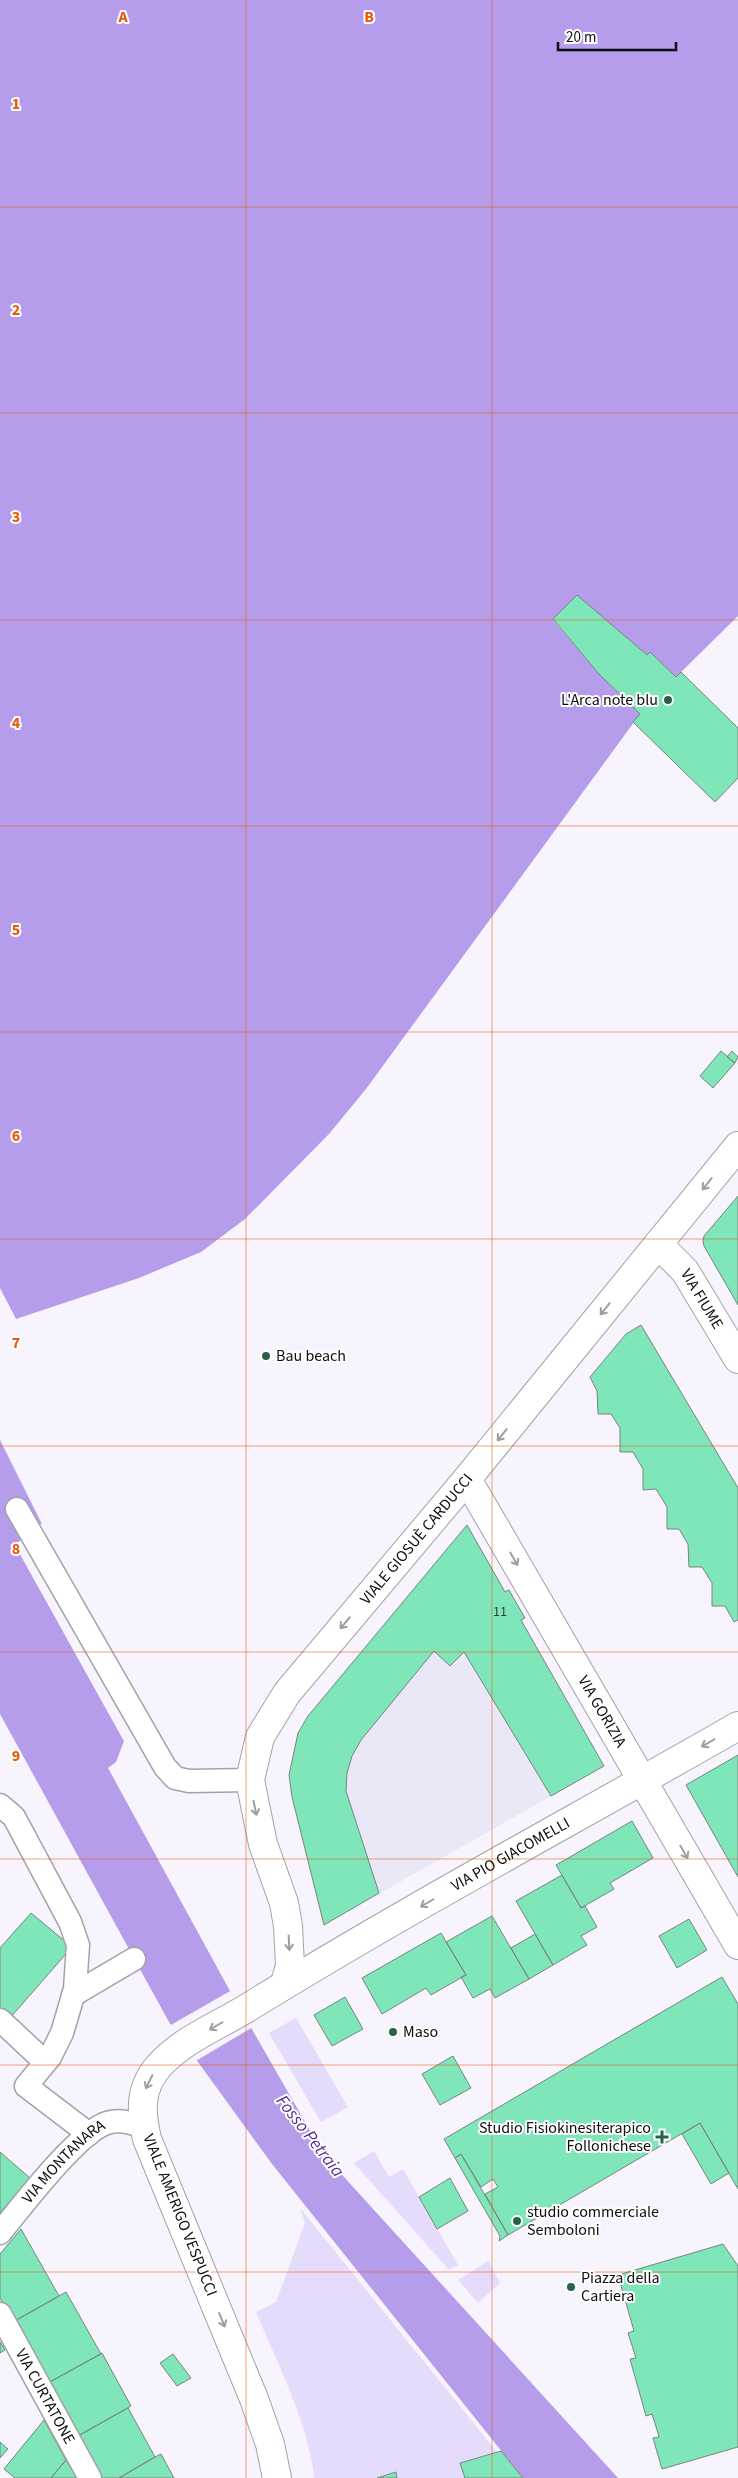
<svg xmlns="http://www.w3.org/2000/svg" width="738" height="2478" font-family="'Source Sans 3',sans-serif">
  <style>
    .built { fill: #eae7f7 }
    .green { fill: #e5dcfc }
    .water { fill: #b59dec }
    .pier { fill: #f7f4fe }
    .building { fill: #7fe6ba; stroke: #7a847f }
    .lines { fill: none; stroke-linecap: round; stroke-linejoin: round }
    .service-casing { stroke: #a3a1aa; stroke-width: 25 }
    .minor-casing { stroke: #a3a1aa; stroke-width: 30 }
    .service { stroke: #fff; stroke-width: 22 }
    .minor { stroke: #fff; stroke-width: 28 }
    .oneway { stroke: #9f9e9f }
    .grid { fill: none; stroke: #e8590c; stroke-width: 1; stroke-opacity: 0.55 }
    .poi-dot { fill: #28624b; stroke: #fff; stroke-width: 2 }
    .labels { text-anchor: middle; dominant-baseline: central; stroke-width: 4; stroke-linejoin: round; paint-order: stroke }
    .number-label { font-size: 14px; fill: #2a433a }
    .poi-label { font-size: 16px; fill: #0e0d10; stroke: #fff; text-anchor: start }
    .street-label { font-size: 16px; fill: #0e0d10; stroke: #fff }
    .water-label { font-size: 18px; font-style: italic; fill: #54308c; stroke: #fff }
    .grid-label { font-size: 16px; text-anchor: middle; font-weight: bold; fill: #e8590c; stroke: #fff; stroke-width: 4; stroke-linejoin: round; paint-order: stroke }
  </style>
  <rect width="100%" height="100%" fill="#f7f4fe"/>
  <path class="built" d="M 467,1525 L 505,1592 L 509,1590 L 525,1618 L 521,1620 L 604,1766 L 324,1925 L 292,1797 L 289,1775 L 298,1733 L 308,1716 Z"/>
  <path class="green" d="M 296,2018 L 348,2107 L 321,2122 L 269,2033 Z
    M 374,2151 L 389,2177 L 403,2169 L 458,2265 L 449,2270 L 354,2163 Z
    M 300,2208 L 497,2452 L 460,2463 L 465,2478 L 314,2478 C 310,2427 276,2360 256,2312 L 276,2302 L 305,2223 Z
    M 488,2261 L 500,2283 L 478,2303 L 458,2280 Z"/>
  <path class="water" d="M 0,0 L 738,0 L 738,616 L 676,677 L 650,652 L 647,655 L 577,595 L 553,620 L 599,674 L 640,714 L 366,1089 L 329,1134 L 245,1219 L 201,1252 L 139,1278 L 16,1319 L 0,1288 Z
    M 0,1440 L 42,1524 L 15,1545 L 124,1741 L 116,1762 L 108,1768 L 230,1991 L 324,2155 L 618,2478 L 523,2478 L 272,2164 L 169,2022 L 0,1714 Z"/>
  <path class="pier" d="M 0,1438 L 45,1523 L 18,1546 L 125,1735 L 124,1741 L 15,1545 L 42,1523 Z
    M 232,1990 L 253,2027 L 194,2062 L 169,2026 Z"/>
  <path class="building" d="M 577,595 L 647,655 L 650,652 L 676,677 L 681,672 L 738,728 L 738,778 L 715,802 L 633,722 L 640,714 L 599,674 L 553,619 Z
    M 721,1051 L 735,1063 L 713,1088 L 700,1076 Z
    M 732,1051 L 738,1057 L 735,1063 L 727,1057 Z
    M 738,1196 L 738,1305 L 704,1246 L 703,1241 L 704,1236 Z
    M 641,1325 L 738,1488 L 738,1620 L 734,1622 L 725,1606 L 712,1606 L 712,1583 L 702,1567 L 689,1567 L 688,1544 L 679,1529 L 667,1529 L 667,1507 L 656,1489 L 643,1490 L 643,1469 L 633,1452 L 620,1452 L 620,1428 L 611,1414 L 598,1414 L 597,1391 L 590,1377 L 626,1334 Z
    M 467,1525 L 505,1592 L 509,1590 L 525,1618 L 521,1620 L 604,1766 L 551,1796 L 464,1652 L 450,1666 L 434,1651 L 361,1740 L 352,1756 L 347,1773 L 346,1791 L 379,1893 L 324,1925 L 292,1797 L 289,1775 L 298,1733 L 308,1716 Z
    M 738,1755 L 738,1877 L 686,1785 Z
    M 632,1821 L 653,1858 L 610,1883 L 614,1889 L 581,1908 L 556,1865 Z
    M 562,1875 L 581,1908 L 585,1906 L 597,1927 L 581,1936 L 587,1945 L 553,1965 L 516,1901 Z
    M 31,1913 L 72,1947 L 10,2018 L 0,2009 L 0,1948 Z
    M 492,1916 L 529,1979 L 495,1998 L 490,1989 L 473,1998 L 461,1977 L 466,1975 L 446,1942 Z
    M 689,1919 L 707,1950 L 677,1968 L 659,1936 Z
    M 441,1933 L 466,1975 L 431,1995 L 426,1988 L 382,2014 L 362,1978 Z
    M 535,1934 L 553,1965 L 529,1979 L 511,1948 Z
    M 722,1977 L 738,2004 L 738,2189 L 700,2123 L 508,2235 L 485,2194 L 498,2187 L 493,2179 L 481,2187 L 461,2154 L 455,2158 L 444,2139 Z
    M 345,1997 L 363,2029 L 332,2046 L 314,2015 Z
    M 453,2056 L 471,2088 L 440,2105 L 422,2074 Z
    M 700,2123 L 729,2173 L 711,2184 L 682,2134 Z
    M 0,2152 L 30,2178 L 0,2213 Z
    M 461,2154 L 508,2235 L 499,2241 L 500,2236 L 455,2158 Z
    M 450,2178 L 468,2211 L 437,2229 L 419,2197 Z
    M 21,2229 L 59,2296 L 13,2322 L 0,2298 L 0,2254 Z
    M 723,2244 L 738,2266 L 738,2447 L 662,2469 L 653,2438 L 659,2437 L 658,2433 L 652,2414 L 646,2416 L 630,2359 L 636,2358 L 628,2333 L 634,2331 L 618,2275 Z
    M 66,2292 L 101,2354 L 48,2383 L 13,2322 Z
    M 0,2342 L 5,2350 L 0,2353 Z
    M 102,2353 L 131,2406 L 78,2436 L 48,2383 Z
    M 173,2354 L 191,2378 L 177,2386 L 160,2363 Z
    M 128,2408 L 155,2457 L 119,2478 L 101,2478 L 78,2436 Z
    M 44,2420 L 66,2460 L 51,2478 L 15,2478 L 4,2469 Z
    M 0,2442 L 8,2449 L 0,2458 Z
    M 501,2451 L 523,2478 L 465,2478 L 460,2463 Z
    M 161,2454 L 174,2478 L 119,2478 L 155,2457 Z
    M 66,2460 L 77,2478 L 51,2478 Z
    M 396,2472 L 397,2478 L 377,2478 Z"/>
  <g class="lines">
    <g class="service-casing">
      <g id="service">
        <path d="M 17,1509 L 165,1767 L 175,1778 L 189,1781 L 250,1780"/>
        <path d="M 0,1805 L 14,1817 L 70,1922 L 78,1945 L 75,1989 L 62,2033 L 50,2057 L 26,2086 L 89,2134"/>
        <path d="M 73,1995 L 134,1959"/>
        <path d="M 0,2020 L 45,2062"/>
        <path id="s1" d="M 0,2233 C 21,2207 78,2132 107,2123 C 120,2119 132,2123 145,2127"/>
        <path id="s2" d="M 0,2314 L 90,2478"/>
      </g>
    </g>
    <g class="minor-casing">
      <g id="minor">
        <path id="s3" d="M 658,1244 L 685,1271 L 738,1359"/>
        <path id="s4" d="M 467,1479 L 738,1945"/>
        <path id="s5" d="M 285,1983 L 290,1966 L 288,1926 L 284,1903 L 263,1844 L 250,1780 L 260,1737 L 287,1693 L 467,1479 L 738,1146"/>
        <path id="s6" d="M 277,2478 L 270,2444 L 254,2399 L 147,2139 C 141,2113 139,2089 158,2067 C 182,2039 221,2025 252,2005 C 411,1907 576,1819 738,1726"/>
      </g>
    </g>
    <use href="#service" class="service"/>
    <use href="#minor" class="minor"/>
  </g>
  <defs><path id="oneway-shaft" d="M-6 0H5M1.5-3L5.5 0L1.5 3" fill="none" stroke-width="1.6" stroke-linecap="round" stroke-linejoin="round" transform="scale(1.25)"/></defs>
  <g class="oneway">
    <use href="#oneway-shaft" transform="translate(707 1184) rotate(129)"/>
    <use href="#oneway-shaft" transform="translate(605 1309) rotate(129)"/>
    <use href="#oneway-shaft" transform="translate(502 1435) rotate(129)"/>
    <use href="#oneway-shaft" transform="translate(514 1559) rotate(60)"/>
    <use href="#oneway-shaft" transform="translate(345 1623) rotate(130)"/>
    <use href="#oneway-shaft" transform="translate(708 1743) rotate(150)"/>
    <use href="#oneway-shaft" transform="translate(255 1808) rotate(78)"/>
    <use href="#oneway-shaft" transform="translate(684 1852) rotate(60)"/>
    <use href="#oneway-shaft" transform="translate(427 1903) rotate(150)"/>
    <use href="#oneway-shaft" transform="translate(289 1943) rotate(87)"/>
    <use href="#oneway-shaft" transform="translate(216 2026) rotate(150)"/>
    <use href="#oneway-shaft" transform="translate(149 2082) rotate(116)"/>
    <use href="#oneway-shaft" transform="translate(222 2320) rotate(68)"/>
  </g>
  <path class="grid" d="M 246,0 L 246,2478M 492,0 L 492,2478M 0,207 L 738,207M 0,413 L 738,413M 0,620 L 738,620M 0,826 L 738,826M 0,1032 L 738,1032M 0,1239 L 738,1239M 0,1446 L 738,1446M 0,1652 L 738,1652M 0,1859 L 738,1859M 0,2065 L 738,2065M 0,2272 L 738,2272"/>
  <g class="poi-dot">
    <circle cx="668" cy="700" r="5"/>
    <circle cx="266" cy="1356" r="5"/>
    <circle cx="393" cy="2032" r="5"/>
    <path d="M659.5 2129.5h5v5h5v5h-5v5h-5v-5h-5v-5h5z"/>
    <circle cx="517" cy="2221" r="5"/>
    <circle cx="571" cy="2287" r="5"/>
  </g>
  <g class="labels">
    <g class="number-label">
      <text x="500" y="1612">11</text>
    </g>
    <g class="poi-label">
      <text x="658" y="700" text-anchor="end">L'Arca note blu</text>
      <text x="276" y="1356">Bau beach</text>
      <text x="403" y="2032">Maso</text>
      <text x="651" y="2128" text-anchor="end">Studio Fisiokinesiterapico<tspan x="651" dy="18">Follonichese</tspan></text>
      <text x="527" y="2212">studio commerciale<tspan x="527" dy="18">Semboloni</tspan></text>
      <text x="581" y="2278">Piazza della<tspan x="581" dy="18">Cartiera</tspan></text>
    </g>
    <g class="street-label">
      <text stroke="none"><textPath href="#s3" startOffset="71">VIA FIUME</textPath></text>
      <text stroke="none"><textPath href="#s5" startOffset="506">VIALE GIOSUÈ CARDUCCI</textPath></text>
      <text stroke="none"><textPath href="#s4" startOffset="269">VIA GORIZIA</textPath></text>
      <text stroke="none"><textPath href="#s6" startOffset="852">VIA PIO GIACOMELLI</textPath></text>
      <text stroke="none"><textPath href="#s1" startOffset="96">VIA MONTANARA</textPath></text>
      <text transform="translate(180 2215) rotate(68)">VIALE AMERIGO VESPUCCI</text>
      <text stroke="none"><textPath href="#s2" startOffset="94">VIA CURTATONE</textPath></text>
    </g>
    <g class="water-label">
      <text transform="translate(310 2136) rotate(52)">Fosso Petraia</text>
    </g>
  </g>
  <g class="grid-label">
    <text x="123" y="22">A</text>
    <text x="369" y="22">B</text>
    <text x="16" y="109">1</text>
    <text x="16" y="315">2</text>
    <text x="16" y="522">3</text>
    <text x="16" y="728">4</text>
    <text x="16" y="935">5</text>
    <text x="16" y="1141">6</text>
    <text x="16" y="1348">7</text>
    <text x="16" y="1554">8</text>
    <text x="16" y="1761">9</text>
  </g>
  <path d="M558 42v8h118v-8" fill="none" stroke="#0e0d10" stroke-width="2.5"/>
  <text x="566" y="42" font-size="15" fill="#0e0d10" stroke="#ffffff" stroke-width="4" paint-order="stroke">20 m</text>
</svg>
